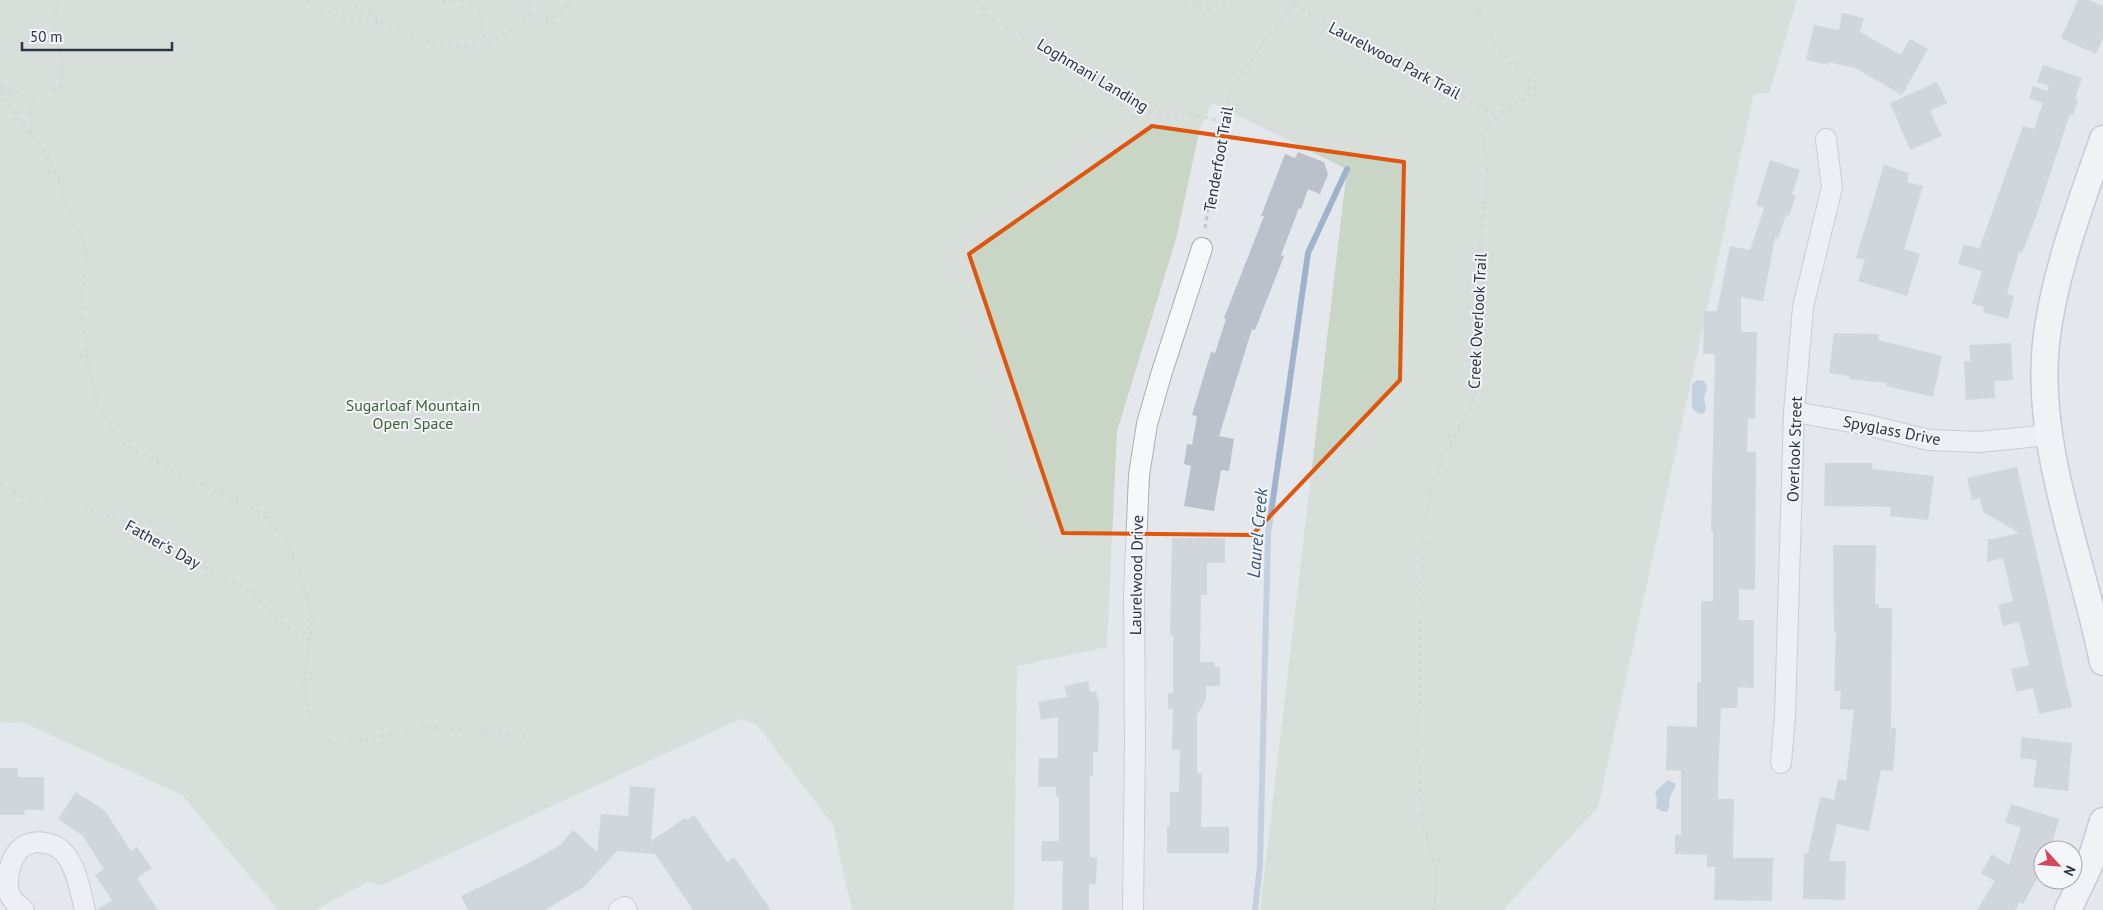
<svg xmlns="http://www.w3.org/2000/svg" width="2103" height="910" font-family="'PT Sans',sans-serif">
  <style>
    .green { fill: #c9d6c5 }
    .water { fill: #9fb4cc }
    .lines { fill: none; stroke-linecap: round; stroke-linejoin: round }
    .stream { stroke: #9fb4cc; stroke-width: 6 }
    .building { fill: #bbc0ca }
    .minor-casing { stroke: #a9aeb7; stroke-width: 22 }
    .major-casing { stroke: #a3abb8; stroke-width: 29 }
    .path { stroke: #c2c5cb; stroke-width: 3; stroke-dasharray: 4 4; stroke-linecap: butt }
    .minor { stroke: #f7f8fa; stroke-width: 20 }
    .major { stroke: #fff; stroke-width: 26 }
    .marked { fill: none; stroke: #df570f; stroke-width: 4; stroke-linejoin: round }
    .labels { text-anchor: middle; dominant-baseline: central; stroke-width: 4; stroke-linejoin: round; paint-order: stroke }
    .street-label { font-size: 16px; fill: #2b3445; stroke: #f4f6f9 }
    .park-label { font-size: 16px; fill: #3f6138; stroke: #f4f6f9 }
    .water-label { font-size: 18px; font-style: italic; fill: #34527a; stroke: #f4f6f9 }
  </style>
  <rect width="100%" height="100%" fill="#e4e7ec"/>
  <path class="green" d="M 0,0 L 1797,0 L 1769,93 L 1754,94 L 1598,807 L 1503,910 L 1260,910 L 1347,169 L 1212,103 L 1200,128 L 1176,239 L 1117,431 L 1107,647 L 1017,666 L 1014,910 L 852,910 L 833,825 L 757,725 L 740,719 L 380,886 L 370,881 L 315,910 L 278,910 L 182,795 L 22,722 L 0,723 Z"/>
  <path class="water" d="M 1698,380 L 1704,381 L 1707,387 L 1704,399 L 1706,409 L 1704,413 L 1699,414 L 1692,408 L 1692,384 Z
    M 1668,780 L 1676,784 C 1675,790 1672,791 1671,795 C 1668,801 1671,806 1667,812 L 1661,811 L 1656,808 L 1657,799 L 1655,792 Z"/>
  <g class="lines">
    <path class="stream" d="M 1255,910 L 1260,865 L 1268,534 L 1308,253 L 1347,169"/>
  </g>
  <path class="building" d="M 2078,0 L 2089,0 L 2103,6 L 2103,38 L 2096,54 L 2061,38 Z
    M 1842,13 L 1864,18 L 1860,32 L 1901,55 L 1910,39 L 1928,49 L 1902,95 L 1855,68 L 1828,62 L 1828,65 L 1806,60 L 1814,25 L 1839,30 Z
    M 2043,65 L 2082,78 L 2075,99 L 2078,100 L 2073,115 L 2070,114 L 2036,217 L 2022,253 L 2019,252 L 2007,294 L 2014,296 L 2008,319 L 1983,312 L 1984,307 L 1972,304 L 1982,271 L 1958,264 L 1964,244 L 1979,249 L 2023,126 L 2034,129 L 2043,103 L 2029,98 L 2033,86 L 2047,91 L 2049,86 L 2037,82 Z
    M 1937,82 L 1947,103 L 1930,111 L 1942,136 L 1910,150 L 1890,103 Z
    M 1298,152 L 1324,162 L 1328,174 L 1320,194 L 1308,189 L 1301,209 L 1299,208 L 1281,255 L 1284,256 L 1255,330 L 1252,329 L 1219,436 L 1234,439 L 1229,471 L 1221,470 L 1214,511 L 1184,506 L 1191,466 L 1184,464 L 1187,444 L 1192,445 L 1197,416 L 1192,415 L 1211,352 L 1215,353 L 1226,319 L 1224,318 L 1264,216 L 1261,216 L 1285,154 L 1295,158 Z
    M 1770,160 L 1800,170 L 1792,194 L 1796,196 L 1789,216 L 1786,215 L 1778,239 L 1775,238 L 1763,301 L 1741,297 L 1741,332 L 1757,332 L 1755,419 L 1748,418 L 1747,452 L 1756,452 L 1755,590 L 1739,589 L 1739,620 L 1754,620 L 1754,688 L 1738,687 L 1737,708 L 1721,708 L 1718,780 L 1718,799 L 1734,799 L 1733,858 L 1773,858 L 1772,901 L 1714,900 L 1715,867 L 1707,867 L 1707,855 L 1675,854 L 1675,835 L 1681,835 L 1681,771 L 1666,770 L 1667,726 L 1697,727 L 1697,682 L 1701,682 L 1701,601 L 1713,601 L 1713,531 L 1711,531 L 1715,354 L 1703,354 L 1704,311 L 1717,311 L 1730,246 L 1750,250 L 1764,208 L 1756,205 Z
    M 1884,165 L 1909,173 L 1907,182 L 1923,186 L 1904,249 L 1920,254 L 1907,296 L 1858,281 L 1865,260 L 1856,258 Z
    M 1834,333 L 1879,334 L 1878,340 L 1942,356 L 1933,397 L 1886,386 L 1887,383 L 1849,379 L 1849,376 L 1829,373 Z
    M 2011,343 L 2013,380 L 1994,381 L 1995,398 L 1966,400 L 1964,361 L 1971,362 L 1969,345 Z
    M 1825,463 L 1872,463 L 1872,469 L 1934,476 L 1928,520 L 1890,516 L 1891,507 L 1824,506 Z
    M 2017,467 L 2072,707 L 2039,714 L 2033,688 L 2016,692 L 2011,669 L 2029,665 L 2019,622 L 2003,626 L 1998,605 L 2013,601 L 2003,558 L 1987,562 L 1988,540 L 2019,533 L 1983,512 L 1980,498 L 1972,500 L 1967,478 Z
    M 1172,538 L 1225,538 L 1225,563 L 1207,563 L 1207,595 L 1201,595 L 1200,662 L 1214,662 L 1214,666 L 1220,667 L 1220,686 L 1206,686 L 1206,700 L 1197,715 L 1197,773 L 1202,773 L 1201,827 L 1229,827 L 1229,853 L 1167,853 L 1167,827 L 1170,826 L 1170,792 L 1179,792 L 1180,750 L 1172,750 L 1173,709 L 1168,709 L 1168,693 L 1173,693 L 1173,635 L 1170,635 Z
    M 1833,545 L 1876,545 L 1875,604 L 1879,604 L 1879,608 L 1892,608 L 1891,727 L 1896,728 L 1895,749 L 1893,771 L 1881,770 L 1869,831 L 1837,824 L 1829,861 L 1846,861 L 1845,900 L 1803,899 L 1804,853 L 1808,853 L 1820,797 L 1834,800 L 1838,779 L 1846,781 L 1854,710 L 1840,709 L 1841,691 L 1834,691 L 1836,631 L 1834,631 Z
    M 1088,681 L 1090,692 L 1096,691 L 1099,704 L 1098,752 L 1093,752 L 1093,776 L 1090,776 L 1090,857 L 1097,858 L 1096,884 L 1089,884 L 1089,910 L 1062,910 L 1063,861 L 1041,861 L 1042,841 L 1059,841 L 1059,797 L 1056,797 L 1056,787 L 1038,787 L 1039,758 L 1058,758 L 1058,717 L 1041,720 L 1038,702 L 1067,697 L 1065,686 Z
    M 2022,737 L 2072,743 L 2068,791 L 2033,787 L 2037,760 L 2020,758 Z
    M 0,768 L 18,768 L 18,777 L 44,777 L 44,810 L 24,810 L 25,815 L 0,815 Z
    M 630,786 L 655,788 L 651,841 L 685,818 L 687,820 L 694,815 L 727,862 L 734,857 L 771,910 L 693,910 L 655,854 L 617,851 L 584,887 L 545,910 L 468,910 L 461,896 L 523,866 L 559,846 L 573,830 L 597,852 L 601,814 L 628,816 Z
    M 76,792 L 105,811 L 131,851 L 137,847 L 152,868 L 137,878 L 158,910 L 97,910 L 112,900 L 95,875 L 104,869 L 83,836 L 58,819 Z
    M 2011,804 L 2059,819 L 2050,850 L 2043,850 L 2043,868 L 2023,904 L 2020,902 L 2015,910 L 1977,910 L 1995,881 L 1981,873 L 1992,854 L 2009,865 L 2021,827 L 2005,822 Z"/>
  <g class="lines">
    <g class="minor-casing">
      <path id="minor" d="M 1794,412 L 1863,424 L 1929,440 L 1979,442 L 2049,435
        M 1781,763 L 1785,715 L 1794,412 L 1803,307 L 1832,187 L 1826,139
        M 24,910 C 21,907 16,904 13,900 C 3,888 9,861 19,850 C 31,838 54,841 64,853 C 76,865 81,894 85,910
        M 619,910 L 625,907 L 627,910
        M 1133,910 L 1135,742 L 1134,595 L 1139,475 L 1147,424 L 1161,375 L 1202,248"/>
    </g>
    <g class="major-casing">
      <path id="major" d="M 2103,139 C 2080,206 2054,273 2046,343 C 2035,448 2083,560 2103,662
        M 2068,910 L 2089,866 L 2103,821"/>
    </g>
    <path class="path" d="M 306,0 C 327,16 359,21 385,23
      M 348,0 C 381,26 437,54 480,45 C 499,41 515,27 529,15 L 530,0
      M 434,0 L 443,2 L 452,0
      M 461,0 L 470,2 L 480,9 L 485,43
      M 977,0 L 986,16 L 1003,27 L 1035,40 L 1073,60 L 1113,91 L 1156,113 L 1190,113 L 1222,122
      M 1185,0 L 1188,4 L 1210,9 L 1239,0
      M 1294,5 L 1497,115
      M 529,15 L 547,19 L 564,12 L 567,4 L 574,0
      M 0,86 L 25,96 L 30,96 L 47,90 L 59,89 C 73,66 43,33 61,0
      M 0,91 L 19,120 L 43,149 L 61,184 L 68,208 L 79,230 L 87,252 L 81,310 L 88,363 L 98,406 L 117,438 L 129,447 L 216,492 L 252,507 L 265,517 L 287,541 L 297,562 L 308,599 L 312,620 L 304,687 L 311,730 L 340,747 L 422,726 L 525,736
      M 31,133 L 30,107 L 34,95
      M 1205,228 L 1222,122 L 1229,96 L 1263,42 L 1277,28 L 1294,5 L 1294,0
      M 0,483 L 22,497 L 43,502 L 78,505 L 126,522 L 167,542 L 215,574 L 240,585 L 259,600 L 275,619 L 295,631 L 311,636
      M 1434,910 L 1436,894 L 1436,871 L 1423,824 L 1417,740 L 1420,697 L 1421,588 L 1425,528 L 1431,493 L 1444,454 L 1469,411 L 1474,396 L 1479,345 L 1477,278 L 1487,178 L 1484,137 L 1488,125 L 1497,115 L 1527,98 L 1530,88 L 1529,79 C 1503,56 1483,37 1477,0"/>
    <use href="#minor" class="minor"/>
    <use href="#major" class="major"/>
  </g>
  <path d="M0 0H2103V910H0ZM 1152,126 L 1404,162 L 1400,380 L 1252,535 L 1063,533 L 969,254 Z" fill="#e4e7ec" fill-opacity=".55" fill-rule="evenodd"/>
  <path class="marked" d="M 1152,126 L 1404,162 L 1400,380 L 1252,535 L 1063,533 L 969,254 Z"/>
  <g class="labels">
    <g class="street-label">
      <text transform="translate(1395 60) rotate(28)">Laurelwood Park Trail</text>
      <text transform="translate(1093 75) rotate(31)">Loghmani Landing</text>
      <text transform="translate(1218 159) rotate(-80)">Tenderfoot Trail</text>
      <text transform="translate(1477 321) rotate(-87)">Creek Overlook Trail</text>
      <text transform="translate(1892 430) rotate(11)">Spyglass Drive</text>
      <text transform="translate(1794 449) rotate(-88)">Overlook Street</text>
      <text transform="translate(163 544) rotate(29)">Father's Day</text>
      <text transform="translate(1136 575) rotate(-89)">Laurelwood Drive</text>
    </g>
    <g class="park-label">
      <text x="413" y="405">Sugarloaf Mountain<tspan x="413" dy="18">Open Space</tspan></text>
    </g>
    <g class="water-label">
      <text transform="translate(1257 533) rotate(-85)">Laurel Creek</text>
    </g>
  </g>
  <g transform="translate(2058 865) rotate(116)"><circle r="24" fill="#f4f6f9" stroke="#a4a8b1"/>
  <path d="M0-4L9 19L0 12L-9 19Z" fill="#d1495b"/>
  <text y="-8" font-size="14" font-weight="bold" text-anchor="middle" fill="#2b3445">N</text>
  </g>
  <path d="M22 42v8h150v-8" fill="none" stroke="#2b3445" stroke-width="2.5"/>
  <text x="30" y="42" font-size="15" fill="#2b3445" stroke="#f4f6f9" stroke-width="4" paint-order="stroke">50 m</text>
</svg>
